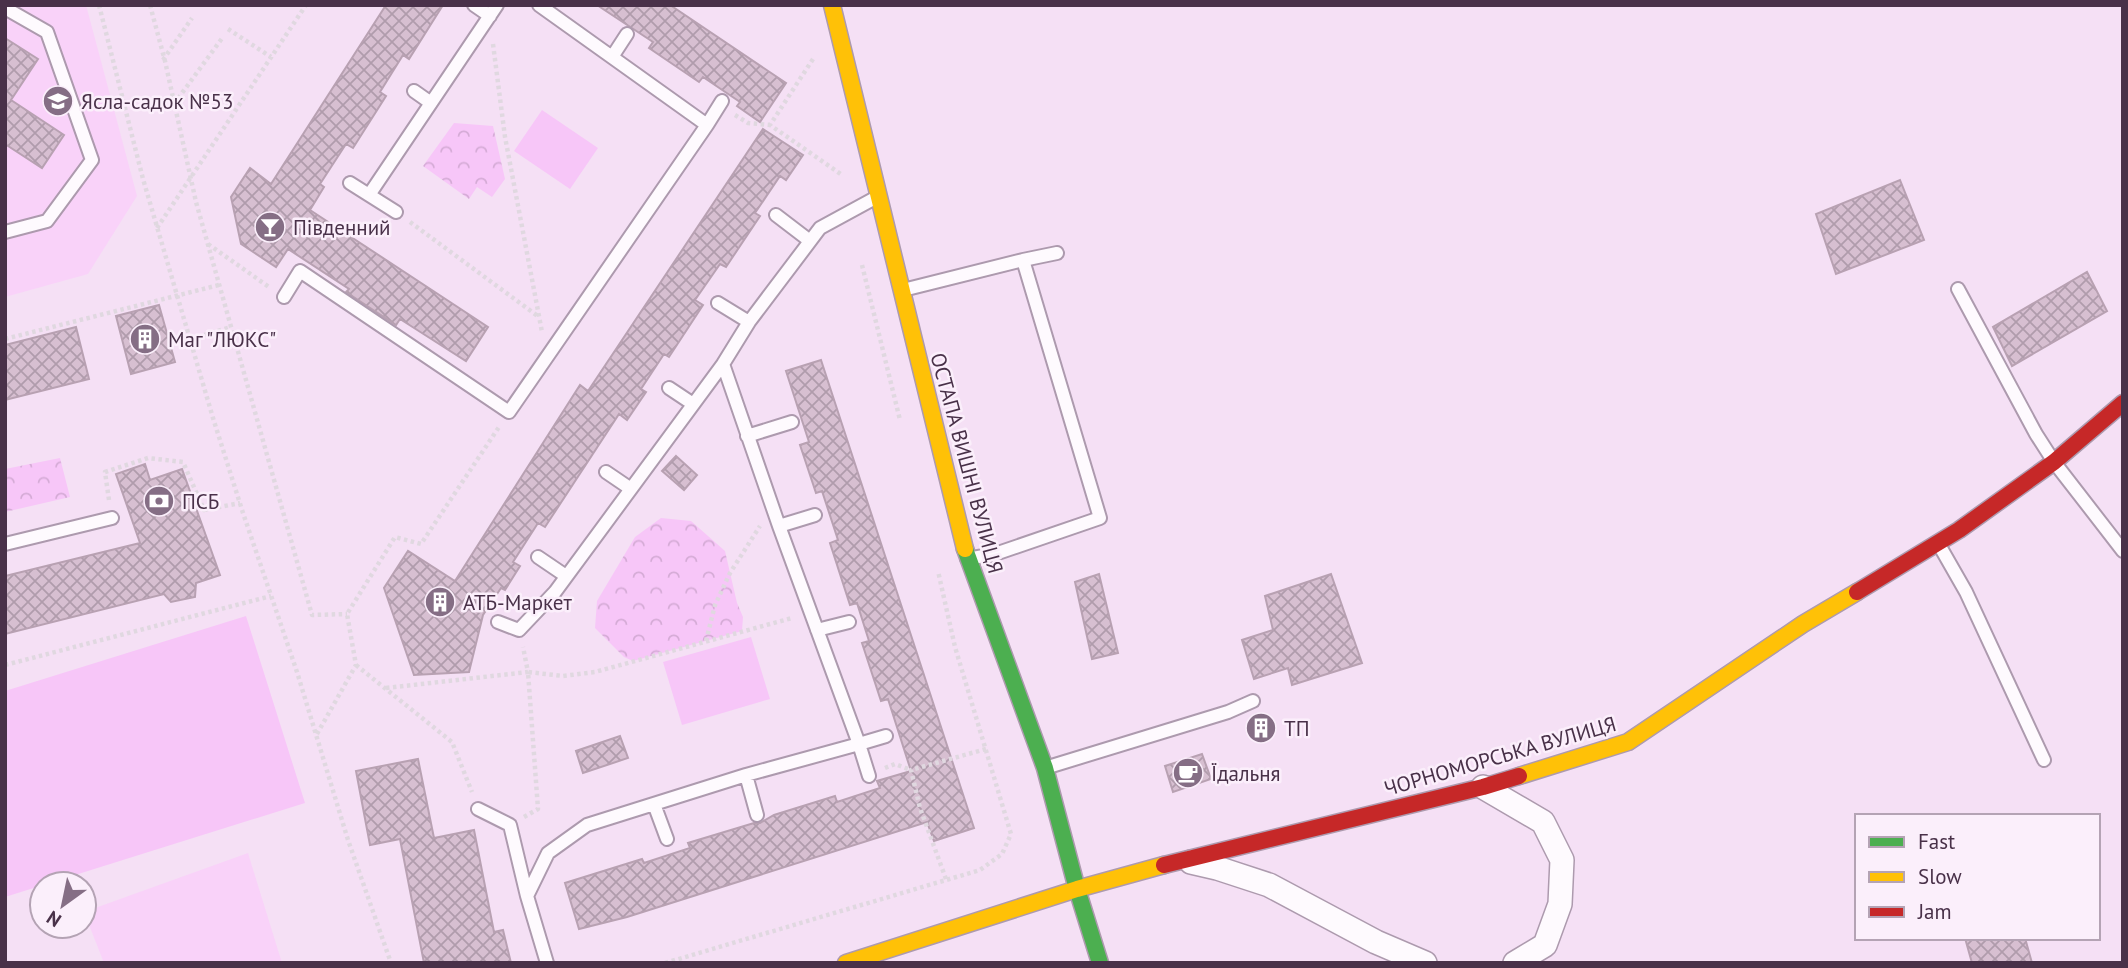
<svg xmlns="http://www.w3.org/2000/svg" width="2128" height="968" font-family="'PT Sans',sans-serif">
  <style>
    .built { fill: #f9d2f9 }
    .park { fill: url(#park-crowns) }
    .pitch { fill: #f7c6f8 }
    .building { fill: url(#building-cross-hatch); stroke: #b8a1b2; stroke-width: 2 }
    .lines { fill: none; stroke-linecap: round; stroke-linejoin: round }
    .lane-casing { stroke: #ad9aae; stroke-width: 16 }
    .street-casing { stroke: #ad9aae; stroke-width: 26 }
    .fast-casing { stroke: #ad9aae; stroke-width: 19 }
    .slow-casing { stroke: #ad9aae; stroke-width: 19 }
    .jam-casing { stroke: #ad9aae; stroke-width: 19 }
    .path { stroke: #e0d8e0; stroke-width: 4.5; stroke-dasharray: 3.5 3.5; stroke-linecap: butt }
    .lane { stroke: #fefafe; stroke-width: 12 }
    .street { stroke: #fefafe; stroke-width: 23 }
    .fast { stroke: #4caf50; stroke-width: 16 }
    .slow { stroke: #ffc107; stroke-width: 16 }
    .jam { stroke: #c62828; stroke-width: 16 }
    .labels { text-anchor: middle; dominant-baseline: central; stroke-width: 5; stroke-linejoin: round; paint-order: stroke }
    .poi-label { font-size: 21px; fill: #493149; stroke: #fbeffb; text-anchor: start }
    .street-label { font-size: 21px; fill: #493149; stroke: #fbeffb }
  </style>
  <defs>
    <pattern id="park-crowns" width="20" height="18" patternUnits="userSpaceOnUse" patternTransform="scale(1.75)"><rect width="20" height="18" fill="#f7c6f8"/><path d="M2 6a3 3 0 1 1 6 0M12 15a3 3 0 1 1 6 0" fill="none" stroke="#d5abd6"/></pattern>
    <pattern id="building-cross-hatch" width="8" height="8" patternUnits="userSpaceOnUse" patternTransform="scale(1.75)"><rect width="8" height="8" fill="#d7bfd1"/><path d="M0 0l8 8M0 8l8-8" fill="none" stroke="#b09cac"/></pattern>
  </defs>
  <rect width="100%" height="100%" fill="#f5e0f5"/>
  <path class="built" d="M 5,5 L 86,5 L 137,196 L 88,274 L 5,297 Z
    M 248,853 L 282,963 L 104,963 L 84,912 Z"/>
  <path class="park" d="M 454,123 L 493,126 L 505,179 L 492,197 L 477,187 L 469,199 L 423,166 Z
    M 60,458 L 70,497 L 5,512 L 5,469 Z
    M 661,518 L 691,521 L 725,551 L 737,603 L 743,617 L 742,631 L 633,661 L 624,657 L 595,628 L 597,601 L 635,537 Z"/>
  <path class="pitch" d="M 542,110 L 598,148 L 570,189 L 514,151 Z
    M 246,616 L 305,803 L 5,897 L 5,691 Z
    M 751,637 L 770,699 L 682,725 L 663,662 Z"/>
  <path class="building" d="M 386,5 L 443,5 L 409,59 L 403,55 L 380,92 L 386,96 L 353,148 L 346,144 L 320,184 L 324,187 L 310,210 L 488,327 L 466,361 L 400,319 L 396,325 L 346,292 L 349,289 L 288,249 L 276,267 L 241,244 L 231,197 L 250,168 L 271,184 Z
    M 597,5 L 670,5 L 786,83 L 760,122 L 737,106 L 740,102 L 703,77 L 699,82 L 649,48 L 653,42 Z
    M 5,38 L 38,59 L 11,100 L 64,135 L 42,168 L 5,144 Z
    M 763,129 L 803,155 L 786,180 L 780,176 L 755,213 L 760,216 L 726,267 L 720,264 L 695,300 L 703,305 L 669,357 L 664,354 L 641,389 L 646,392 L 627,420 L 619,414 L 545,527 L 538,523 L 513,562 L 520,566 L 505,590 L 501,588 L 483,615 L 469,672 L 414,675 L 384,588 L 408,551 L 455,581 L 580,385 L 588,391 Z
    M 1900,180 L 1924,240 L 1836,274 L 1816,214 Z
    M 2087,272 L 2107,311 L 2012,366 L 1993,327 Z
    M 159,305 L 175,362 L 131,374 L 116,316 Z
    M 76,327 L 89,379 L 5,400 L 5,345 Z
    M 821,360 L 974,828 L 934,841 L 927,822 L 627,917 L 579,929 L 565,883 L 642,859 L 644,863 L 690,848 L 688,843 L 754,823 L 760,823 L 774,815 L 835,796 L 837,802 L 880,788 L 877,781 L 911,771 L 888,699 L 881,701 L 862,643 L 869,641 L 857,603 L 850,605 L 830,543 L 838,540 L 822,491 L 816,493 L 800,445 L 809,442 L 786,371 Z
    M 676,456 L 697,475 L 684,490 L 662,471 Z
    M 145,464 L 150,480 L 182,469 L 220,575 L 196,583 L 195,597 L 171,602 L 164,594 L 5,634 L 5,576 L 140,543 L 116,474 Z
    M 1099,574 L 1118,653 L 1092,659 L 1075,582 Z
    M 1331,574 L 1362,663 L 1292,685 L 1288,668 L 1254,679 L 1242,640 L 1273,630 L 1265,596 Z
    M 620,736 L 628,758 L 583,773 L 576,751 Z
    M 1202,754 L 1211,779 L 1173,792 L 1165,766 Z
    M 418,759 L 434,838 L 474,830 L 494,932 L 503,930 L 511,963 L 424,963 L 400,839 L 370,845 L 356,771 Z
    M 1965,938 L 2025,938 L 2032,963 L 1972,963 Z"/>
  <g class="lines">
    <g class="lane-casing">
      <path id="lane" d="M 474,5 L 490,16
        M 5,8 L 47,32 L 92,160 L 47,221 L 5,232
        M 612,57 L 627,34
        M 414,91 L 431,103
        M 707,125 L 722,101
        M 350,183 L 369,195
        M 396,212 L 369,195 L 497,5
        M 776,215 L 810,241
        M 1023,260 L 1057,253
        M 1958,289 L 2036,434 L 2054,462 L 2123,551
        M 903,290 L 1023,260 L 1100,518 L 995,554 L 967,559
        M 284,297 L 300,271 L 509,412 L 707,125 L 539,5
        M 718,303 L 749,322
        M 669,388 L 693,404
        M 747,436 L 792,422
        M 606,472 L 631,489
        M 779,526 L 815,515
        M 1938,543 L 1966,592 L 2044,760
        M 5,544 L 112,518
        M 538,557 L 566,576
        M 498,622 L 519,630 L 555,592 L 723,364 L 749,322 L 820,228 L 877,197
        M 817,630 L 849,622
        M 1045,768 L 1228,712 L 1253,701
        M 746,775 L 757,815
        M 869,776 L 859,744 L 886,736
        M 654,804 L 667,839
        M 478,809 L 510,825 L 527,896
        M 547,963 L 527,896 L 548,853 L 587,825 L 746,775 L 859,744 L 779,526 L 723,364"/>
    </g>
    <g class="street-casing">
      <path id="street" d="M 1483,787 L 1543,822 L 1562,860 L 1560,904 L 1545,945 L 1515,963
        M 1191,862 L 1217,868 L 1269,885 L 1376,942 L 1425,963"/>
    </g>
    <g class="fast-casing">
      <path id="fast" d="M 965,549 L 1045,768 L 1077,889 L 1100,963"/>
    </g>
    <g class="slow-casing">
      <path id="slow" d="M 832,5 L 965,549
        M 1519,776 L 1628,742 L 1803,624 L 1857,592
        M 846,963 L 1077,889 L 1164,865"/>
    </g>
    <g class="jam-casing">
      <path id="jam" d="M 1857,592 L 1959,530 L 2054,462 L 2123,403
        M 1164,865 L 1483,787 L 1519,776"/>
    </g>
    <path class="path" d="M 99,5 L 143,179 L 213,418 L 243,513 L 297,672 L 348,840 L 391,963
      M 150,5 L 165,61 L 196,202 L 312,615 L 347,614
      M 228,29 L 271,57
      M 493,44 L 505,137 L 542,332
      M 813,59 L 770,125 L 842,175
      M 163,60 L 192,18
      M 174,104 L 223,37
      M 735,115 L 748,123 L 770,125
      M 410,222 L 539,317
      M 157,228 L 306,5
      M 208,244 L 269,287
      M 862,265 L 900,420
      M 5,339 L 219,285
      M 191,339 L 231,327
      M 109,500 L 105,472 L 148,458 L 183,462 L 204,510 L 240,503
      M 706,641 L 715,605 L 730,573 L 760,526
      M 5,665 L 271,596
      M 356,665 L 452,742 L 472,792
      M 386,688 L 528,672 L 523,647
      M 317,734 L 356,665 L 347,614 L 395,537 L 421,544 L 499,427
      M 885,768 L 895,764 L 911,770
      M 524,817 L 538,809 L 528,672 L 563,676 L 595,672 L 792,618
      M 946,879 L 920,808 L 911,770 L 986,749
      M 665,963 L 980,870 L 1002,854 L 1011,834 L 955,647 L 938,571"/>
    <use href="#lane" class="lane"/>
    <use href="#street" class="street"/>
    <use href="#fast" class="fast"/>
    <use href="#slow" class="slow"/>
    <use href="#jam" class="jam"/>
  </g>
  <defs>
    <g id="school-disc" transform="scale(1.575)"><circle r="9.5" fill="#856e85" stroke="#fbeffb"/><path d="M0-5L7-2L0 1L-7-2ZM-4 1L0 2.5L4 1V4Q0 6-4 4Z" fill="#fff"/></g>
    <g id="bar-disc" transform="scale(1.575)"><circle r="9.5" fill="#856e85" stroke="#fbeffb"/><path d="M-6-5H6L.8 .8V4.5H3.5V6h-7V4.5H-.8V.8Z" fill="#fff"/></g>
    <g id="building-disc" transform="scale(1.575)"><circle r="9.5" fill="#856e85" stroke="#fbeffb"/><path d="M-4-6H4V6H1V3H-1V6H-4ZM-2.5-4.3h1.7v1.8h-1.7ZM.8-4.3h1.7v1.8H.8ZM-2.5-1h1.7V.8h-1.7ZM.8-1h1.7V.8H.8Z" fill="#fff"/></g>
    <g id="bank-disc" transform="scale(1.575)"><circle r="9.5" fill="#856e85" stroke="#fbeffb"/><path d="M-6-4H6V4H-6ZM0-2.3a2.3 2.3 0 1 0 0 4.6a2.3 2.3 0 1 0 0-4.6Z" fill="#fff"/></g>
    <g id="cafe-disc" transform="scale(1.575)"><circle r="9.5" fill="#856e85" stroke="#fbeffb"/><path d="M-5.5-4.5H6V0H3Q3 3.5 0 3.5H-2.5Q-5.5 3.5-5.5 0ZM3-3.2v2h1.7v-2ZM-6 4.5H4V6H-6Z" fill="#fff"/></g>
  </defs>
  <g fill-rule="evenodd">
    <use href="#school-disc" x="58" y="101"/>
    <use href="#bar-disc" x="270" y="227"/>
    <use href="#building-disc" x="145" y="339"/>
    <use href="#bank-disc" x="159" y="501"/>
    <use href="#building-disc" x="440" y="602"/>
    <use href="#building-disc" x="1261" y="728"/>
    <use href="#cafe-disc" x="1188" y="773"/>
  </g>
  <g class="labels">
    <g class="poi-label">
      <text x="81" y="101">Ясла-садок №53</text>
      <text x="293" y="227">Південний</text>
      <text x="168" y="339">Маг "ЛЮКС"</text>
      <text x="182" y="501">ПСБ</text>
      <text x="463" y="602">АТБ-Маркет</text>
      <text x="1284" y="728">ТП</text>
      <text x="1211" y="773">Їдальня</text>
    </g>
    <g class="street-label">
      <text transform="translate(967 463) rotate(75)">ОСТАПА ВИШНІ ВУЛИЦЯ</text>
      <text transform="translate(1500 756) rotate(-16)">ЧОРНОМОРСЬКА ВУЛИЦЯ</text>
    </g>
  </g>
  <rect width="2128" height="968" fill="none" stroke="#493149" stroke-width="14"/>
  <rect x="1855" y="814" width="245" height="126" fill="#fbeffb" stroke="#b4a3b4" stroke-width="2"/>
  <rect x="1869" y="837" width="35" height="10" fill="#4caf50" stroke="#b4a3b4" stroke-width="2"/>
  <text x="1918" y="849" font-size="21" fill="#493149">Fast</text>
  <rect x="1869" y="872" width="35" height="10" fill="#ffc107" stroke="#b4a3b4" stroke-width="2"/>
  <text x="1918" y="884" font-size="21" fill="#493149">Slow</text>
  <rect x="1869" y="907" width="35" height="10" fill="#c62828" stroke="#b4a3b4" stroke-width="2"/>
  <text x="1918" y="919" font-size="21" fill="#493149">Jam</text>
  <g transform="translate(63 905) rotate(213)"><circle r="33" fill="#fbeffb" stroke="#b4a3b4" stroke-width="2"/>
  <path d="M0-5L12 26L0 18L-12 26Z" fill="#856e85"/>
  <text y="-10" font-size="19" font-weight="bold" text-anchor="middle" fill="#493149">N</text>
  </g>
</svg>
